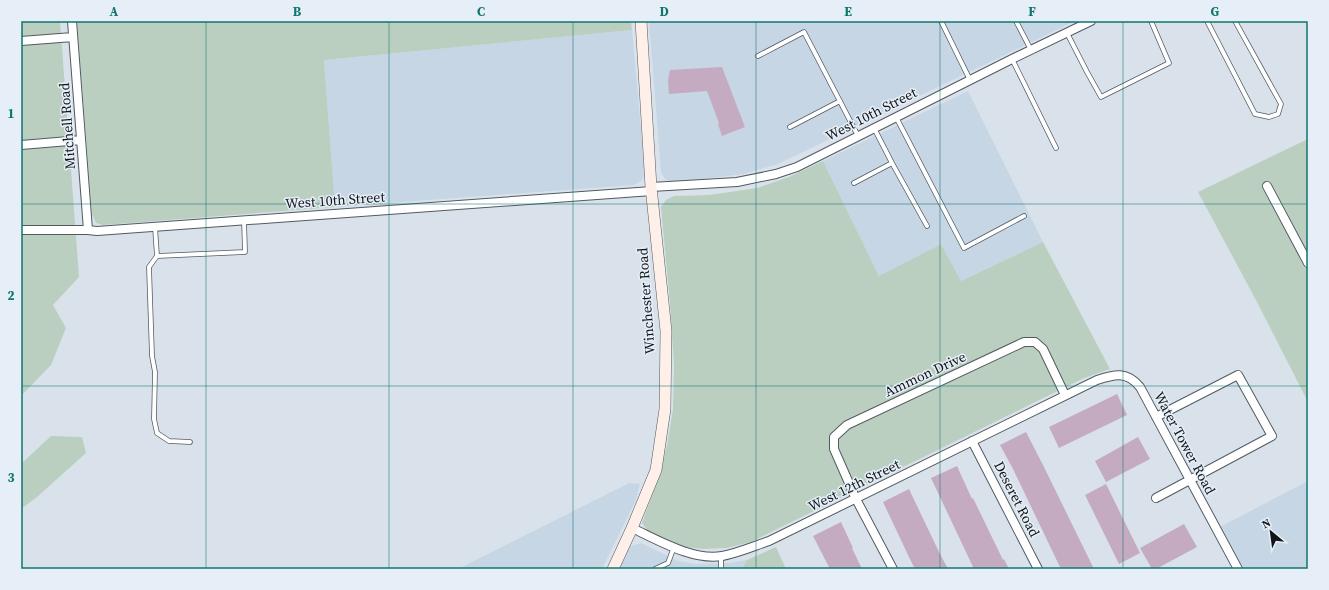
<svg xmlns="http://www.w3.org/2000/svg" width="1329" height="590" font-family="'Source Serif 4',serif">
  <style>
    .built { fill: #c7d6e5 }
    .green { fill: #bbcfc0 }
    .building { fill: #c5abc1 }
    .lines { fill: none; stroke-linecap: round; stroke-linejoin: round }
    .lane-casing { stroke: #525a61; stroke-width: 5.5 }
    .street-casing { stroke: #525a61; stroke-width: 10 }
    .secondary-casing { stroke: #525a61; stroke-width: 12 }
    .lane { stroke: #fff; stroke-width: 4 }
    .street { stroke: #fff; stroke-width: 8 }
    .secondary { stroke: #fef0e8; stroke-width: 11 }
    .grid { fill: none; stroke: #0f766e; stroke-width: 1; stroke-opacity: 0.55 }
    .labels { text-anchor: middle; dominant-baseline: central; stroke-width: 3; stroke-linejoin: round; paint-order: stroke }
    .street-label { font-size: 14px; fill: #111518; stroke: #e6eff8 }
    .neatline { fill: none; stroke: #0f766e; stroke-width: 1.5 }
    .grid-label { font-size: 13px; text-anchor: middle; font-weight: bold; fill: #0f766e }
  </style>
  <rect width="100%" height="100%" fill="#d9e2eb"/>
  <path class="built" d="M 649,21 L 1075,21 L 778,164 L 744,174 L 677,182 L 666,180 L 661,173 Z
    M 632,30 L 645,174 L 641,181 L 634,185 L 335,207 L 324,60 Z
    M 968,91 L 1043,242 L 961,281 L 941,244 L 879,276 L 823,161 Z
    M 1308,481 L 1308,569 L 1242,569 L 1220,527 Z
    M 629,483 L 640,484 L 635,502 L 602,569 L 466,569 L 462,567 Z
    M 641,543 L 678,561 L 696,564 L 730,563 L 747,560 L 742,569 L 618,569 L 626,551 L 631,546 Z"/>
  <path class="green" d="M 21,21 L 60,21 L 79,277 L 53,305 L 66,328 L 51,365 L 21,396 Z
    M 77,21 L 631,21 L 632,30 L 324,60 L 335,207 L 103,225 L 96,223 L 92,214 Z
    M 1308,139 L 1308,402 L 1257,302 L 1198,192 Z
    M 823,161 L 879,276 L 941,244 L 961,281 L 1043,242 L 1110,369 L 1084,378 L 751,542 L 727,548 L 704,549 L 685,547 L 647,530 L 642,523 L 655,487 L 667,446 L 673,409 L 674,366 L 670,303 L 661,207 L 666,200 L 674,196 L 709,195 L 757,188 L 789,177 Z
    M 51,436 L 82,437 L 86,453 L 37,497 L 21,509 L 21,464 Z
    M 776,547 L 786,569 L 742,569 L 747,560 Z"/>
  <path class="building" d="M 722,67 L 745,127 L 722,136 L 718,124 L 719,123 L 707,91 L 669,94 L 668,80 L 670,70 Z
    M 1117,394 L 1127,415 L 1059,448 L 1049,427 Z
    M 1026,432 L 1043,465 L 1094,569 L 1061,569 L 1059,565 L 1013,469 L 1000,445 Z
    M 1138,437 L 1150,459 L 1106,482 L 1095,461 Z
    M 957,466 L 972,499 L 973,498 L 1003,560 L 1004,559 L 1009,569 L 974,569 L 931,478 Z
    M 1106,484 L 1140,553 L 1119,564 L 1085,495 Z
    M 909,489 L 939,552 L 948,569 L 915,569 L 909,557 L 883,502 Z
    M 841,522 L 853,548 L 852,548 L 862,569 L 830,569 L 813,536 Z
    M 1184,524 L 1197,547 L 1156,569 L 1152,569 L 1140,548 Z"/>
  <g class="lines">
    <g class="lane-casing">
      <path id="lane" d="M 941,21 L 970,80
        M 1016,21 L 1031,50
        M 1207,21 L 1255,114 L 1269,117 L 1278,114 L 1281,104 L 1235,21
        M 1067,33 L 1087,72 L 1101,97 L 1169,63 L 1151,21
        M 758,56 L 804,32 L 858,136
        M 1012,59 L 1056,148
        M 896,117 L 964,248 L 1024,216
        M 790,127 L 840,101
        M 874,128 L 892,163 L 927,226
        M 854,183 L 892,163
        M 155,227 L 157,256 L 149,267 L 152,356 L 155,372 L 154,419 L 157,433 L 169,441 L 190,442
        M 157,256 L 245,252 L 244,220
        M 721,556 L 721,569
        M 655,569 L 668,563 L 674,547"/>
    </g>
    <g class="street-casing">
      <path id="street" d="M 72,21 L 88,230
        M 21,41 L 73,37
        M 21,145 L 81,140
        M 1267,186 L 1308,263
        M 651,187 L 737,182 L 776,174 L 797,167 L 1012,59 L 1091,21
        M 21,230 L 88,230 L 97,231 L 652,191
        M 1156,417 L 1238,375 L 1272,436 L 1156,498
        M 972,441 L 1038,569
        M 632,528 C 658,540 693,561 722,556 C 738,553 754,546 769,541 L 1097,380 C 1115,374 1127,371 1140,387 L 1238,569
        M 893,569 L 856,499 L 834,449 L 834,437 L 847,425 L 1024,342 L 1035,342 L 1043,349 L 1065,395"/>
    </g>
    <g class="secondary-casing">
      <path id="secondary" d="M 613,569 L 632,528 L 656,470 L 665,409 L 666,331 L 651,187 L 641,21"/>
    </g>
    <use href="#lane" class="lane"/>
    <use href="#street" class="street"/>
    <use href="#secondary" class="secondary"/>
  </g>
  <path class="grid" d="M 206,21 L 206,569M 389,21 L 389,569M 573,21 L 573,569M 756,21 L 756,569M 940,21 L 940,569M 1123,21 L 1123,569M 21,204 L 1308,204M 21,386 L 1308,386"/>
  <g class="labels">
    <g class="street-label">
      <text transform="translate(871 114) rotate(-27)">West 10th Street</text>
      <text transform="translate(67 126) rotate(-94)">Mitchell Road</text>
      <text transform="translate(335 200) rotate(-4)">West 10th Street</text>
      <text transform="translate(646 301) rotate(-94)">Winchester Road</text>
      <text transform="translate(925 374) rotate(-25)">Ammon Drive</text>
      <text transform="translate(1185 443) rotate(62)">Water Tower Road</text>
      <text transform="translate(854 485) rotate(-26)">West 12th Street</text>
      <text transform="translate(1017 499) rotate(63)">Deseret Road</text>
    </g>
  </g>
  <rect width="1329" height="590" fill="none" stroke="#e6eff8" stroke-width="44"/>
  <g transform="translate(1271 532) rotate(331)" stroke="#e6eff8" stroke-width="3" paint-order="stroke">
  <path d="M0-3L7 15L0 10L-7 15Z" fill="#111518"/>
  <text y="-6" font-size="11" font-weight="bold" text-anchor="middle" fill="#111518">N</text>
  </g>
  <rect x="22" y="22" width="1285" height="546" class="neatline"/>
  <g class="grid-label">
    <text x="114" y="16">A</text>
    <text x="297" y="16">B</text>
    <text x="481" y="16">C</text>
    <text x="664" y="16">D</text>
    <text x="848" y="16">E</text>
    <text x="1032" y="16">F</text>
    <text x="1215" y="16">G</text>
    <text x="11" y="118">1</text>
    <text x="11" y="300">2</text>
    <text x="11" y="482">3</text>
  </g>
</svg>
